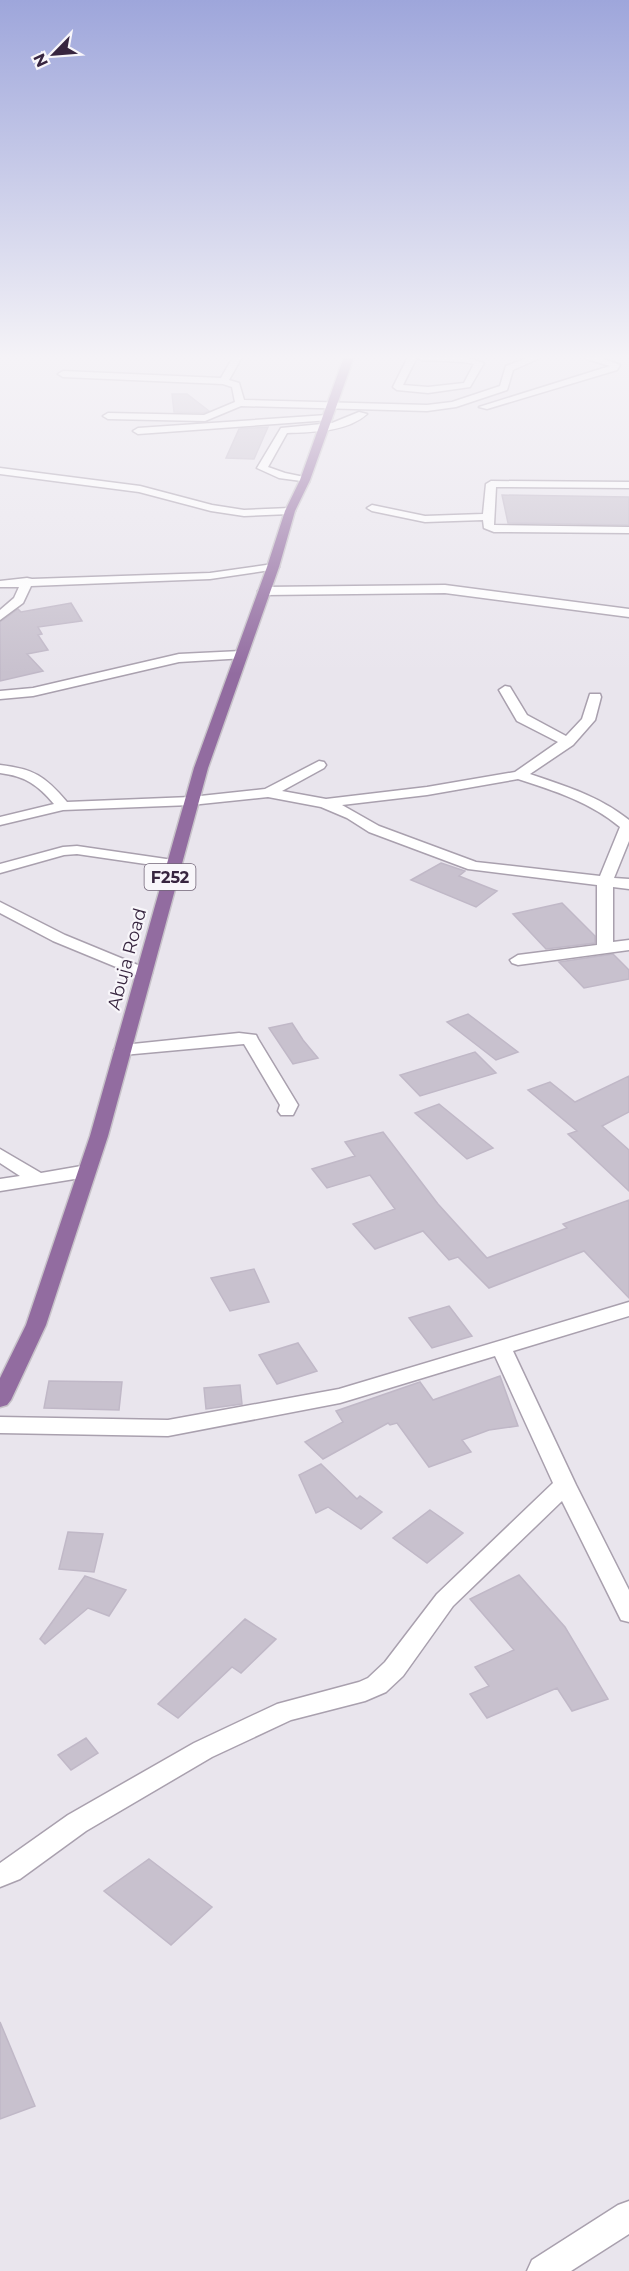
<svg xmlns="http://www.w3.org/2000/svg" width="629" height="2271" font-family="Montserrat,sans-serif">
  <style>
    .building { fill: #c8c1ce; stroke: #c0b8c7; stroke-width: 1.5 }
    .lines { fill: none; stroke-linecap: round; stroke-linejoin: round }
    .minor-casing { stroke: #a9a0ae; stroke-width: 3 }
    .major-casing { stroke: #c7c2c9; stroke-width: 3 }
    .minor { fill: #fff; fill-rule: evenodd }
    .major { fill: #926ca0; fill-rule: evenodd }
    .labels { text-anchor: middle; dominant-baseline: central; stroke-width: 4.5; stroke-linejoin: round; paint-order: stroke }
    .shield { fill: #f8f6fa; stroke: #716477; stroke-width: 1.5 }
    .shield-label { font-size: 16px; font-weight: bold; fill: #37253f }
    .street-label { font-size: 18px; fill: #37253f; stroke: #f8f6fa }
  </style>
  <rect width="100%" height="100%" fill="#e9e5ed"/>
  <path class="building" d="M 172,394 L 187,394 L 209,411 L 204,413 L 174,412 Z
    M 268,427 L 254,459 L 226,458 L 239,429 Z
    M 502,495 L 629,497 L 629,525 L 508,523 Z
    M 71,603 L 82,621 L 38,627 L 42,634 L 38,635 L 48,650 L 27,654 L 43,671 L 0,681 L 0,622 L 18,609 L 21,612 Z
    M 441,863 L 465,871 L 459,876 L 497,891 L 476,907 L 411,880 Z
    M 562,903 L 595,936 L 595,943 L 546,949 L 513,914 Z
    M 613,954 L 629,970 L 629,979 L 584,988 L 559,962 Z
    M 468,1014 L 518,1052 L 496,1060 L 447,1022 Z
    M 292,1023 L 303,1040 L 318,1058 L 293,1064 L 269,1028 Z
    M 475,1052 L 496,1073 L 420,1096 L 400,1075 Z
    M 629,1076 L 629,1112 L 602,1126 L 629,1150 L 629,1191 L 568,1134 L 577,1131 L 528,1090 L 550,1082 L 575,1102 Z
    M 439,1104 L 493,1148 L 467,1159 L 415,1113 Z
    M 383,1132 L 438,1204 L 487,1258 L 567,1228 L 563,1224 L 629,1200 L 629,1298 L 584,1251 L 489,1288 L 458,1257 L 449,1260 L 423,1231 L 375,1249 L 353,1224 L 395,1209 L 370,1175 L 327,1188 L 312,1169 L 355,1156 L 345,1142 Z
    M 254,1269 L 269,1302 L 230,1311 L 211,1278 Z
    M 449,1306 L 472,1336 L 432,1348 L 409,1318 Z
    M 298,1343 L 317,1371 L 277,1384 L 259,1355 Z
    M 500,1376 L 518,1426 L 489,1430 L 462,1440 L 471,1452 L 429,1467 L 397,1423 L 390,1425 L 388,1423 L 323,1459 L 305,1442 L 343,1422 L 336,1411 L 420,1382 L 433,1400 Z
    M 49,1381 L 122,1382 L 119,1410 L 44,1408 Z
    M 240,1385 L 242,1404 L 206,1409 L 204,1388 Z
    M 321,1464 L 357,1499 L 360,1496 L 382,1512 L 361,1529 L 328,1507 L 316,1513 L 299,1475 Z
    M 430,1510 L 463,1533 L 427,1563 L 393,1538 Z
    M 68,1532 L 103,1534 L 94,1572 L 59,1569 Z
    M 519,1575 L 565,1627 L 608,1699 L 572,1711 L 557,1688 L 487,1718 L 470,1694 L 489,1686 L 475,1667 L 514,1650 L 470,1599 Z
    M 85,1576 L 126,1590 L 109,1616 L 88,1608 L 45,1644 L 40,1639 Z
    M 245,1619 L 276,1639 L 241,1673 L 232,1667 L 178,1718 L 158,1704 Z
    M 86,1738 L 98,1753 L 71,1770 L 58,1755 Z
    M 149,1859 L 212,1907 L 171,1945 L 104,1891 Z
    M 0,2022 L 35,2106 L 0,2119 Z"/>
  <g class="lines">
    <g class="minor-casing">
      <path id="minor" d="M 233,357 L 242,357 L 229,380 L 239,383 L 244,400 L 427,405 L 452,402 L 500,386 L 506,366 L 530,357 L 542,357 L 513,370 L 507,390 L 456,407 L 427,411 L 241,406 L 205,421 L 108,419 L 103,416 L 108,413 L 204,415 L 235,402 L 232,387 L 223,384 L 63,377 L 58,374 L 63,371 L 221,378 Z
        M 408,357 L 466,357 L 484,363 L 470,387 L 428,393 L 397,390 L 393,387 ZM 417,357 L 421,360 L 464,362 L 474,364 L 464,383 L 428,387 L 403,385 Z
        M 586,357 L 598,357 L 620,365 L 617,370 L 487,409 L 479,407 L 610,366 L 587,359 Z
        M 359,412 L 367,414 C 347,432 313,432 287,433 L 268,467 L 285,473 L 309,478 L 309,482 L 279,478 L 257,468 L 281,428 L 332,423 Z
        M 327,415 L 332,418 L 330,420 L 138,434 L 133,431 L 138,428 Z
        M 0,468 L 140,486 L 212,505 L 244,510 L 290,508 L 295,511 L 290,514 L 244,516 L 211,511 L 139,492 L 0,474 Z
        M 491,481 L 629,482 L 629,488 L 496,487 L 494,525 L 629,527 L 629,533 L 494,532 L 484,528 L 483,520 L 425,522 L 372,511 L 367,508 L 372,505 L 425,516 L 483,514 L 486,484 Z
        M 273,564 L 279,567 L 277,569 L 210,579 L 31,586 L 23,603 L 0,620 L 0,610 L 14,598 L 19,587 L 0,587 L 0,581 L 27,578 L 32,579 L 210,573 Z
        M 445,585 L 629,609 L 629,617 L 445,593 L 264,595 L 258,591 L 264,587 Z
        M 241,651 L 247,655 L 245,658 L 179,662 L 33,696 L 0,699 L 0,691 L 33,688 L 179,654 Z
        M 505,686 L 510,687 L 527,715 L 566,736 L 582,719 L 590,694 L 600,694 L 601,697 L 595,720 L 573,745 L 530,774 C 565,786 599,796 629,820 L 629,841 L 614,878 L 629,879 L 629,889 L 613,887 L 613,942 L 629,940 L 629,950 L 518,965 L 512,963 L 510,960 L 518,955 L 597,945 L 597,885 L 468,869 L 369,832 L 347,818 L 321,807 L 268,797 L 191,805 L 63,810 L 0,825 L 0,817 L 54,804 C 38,785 25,776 0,773 L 0,765 C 34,769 45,776 67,802 L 191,797 L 265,789 L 319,761 L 324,762 L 326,765 L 324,768 L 282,791 L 326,799 L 427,787 L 515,772 L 558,742 L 517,721 L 499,690 ZM 518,779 C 555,791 590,802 620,827 L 600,876 L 476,862 L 379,826 L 342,805 L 427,795 Z
        M 77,846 L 173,860 L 180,864 L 173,868 L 77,854 L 64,855 L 0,873 L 0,864 L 63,847 Z
        M 0,902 L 65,935 L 150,970 L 152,973 L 144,978 L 138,976 L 53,941 L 0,913 Z
        M 239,1033 L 256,1035 L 258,1039 L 298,1105 L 293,1115 L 281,1115 L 278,1111 L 280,1105 L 244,1044 L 123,1055 L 117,1054 L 114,1050 L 117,1046 L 123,1045 Z
        M 0,1149 L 41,1173 L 87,1165 L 94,1167 L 96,1171 L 94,1175 L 87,1177 L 0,1191 L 0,1179 L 20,1176 L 0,1163 Z
        M 629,1302 L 629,1316 L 513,1351 L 576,1485 L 629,1590 L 629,1622 L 621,1620 L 562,1501 L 453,1606 L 403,1676 L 386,1692 L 365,1701 L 291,1720 L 212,1757 L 86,1831 L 20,1879 L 0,1887 L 0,1863 L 68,1815 L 194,1743 L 277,1704 L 359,1682 L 368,1678 L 385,1662 L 437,1594 L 553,1483 L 495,1356 L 340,1403 L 168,1436 L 0,1433 L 0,1417 L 168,1420 L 339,1389 Z
        M 629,2201 L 629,2234 L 571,2271 L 527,2271 L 532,2260 L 618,2205 Z"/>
    </g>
    <g class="major-casing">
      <path id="major" d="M 344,357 L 354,357 L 310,480 L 295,511 L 279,567 L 208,768 L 108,1136 L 46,1325 L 11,1400 L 7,1405 L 0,1407 L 0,1378 L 26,1325 L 90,1136 L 194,768 L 267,567 L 285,511 L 300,480 Z"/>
    </g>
    <use href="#minor" class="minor"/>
    <use href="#major" class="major"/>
  </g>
  <linearGradient id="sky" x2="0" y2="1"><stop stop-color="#9ea6db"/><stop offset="0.53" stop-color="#f5f3f7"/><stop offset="1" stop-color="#f5f3f7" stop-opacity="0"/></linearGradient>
  <rect width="629" height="674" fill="url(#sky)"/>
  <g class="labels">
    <rect class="shield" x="144.5" y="864" width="51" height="26" rx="4.5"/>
    <g class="shield-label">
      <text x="170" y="877">F252</text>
    </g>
    <g class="street-label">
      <text transform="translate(127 959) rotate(-75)">Abuja Road</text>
    </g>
  </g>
  <g transform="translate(54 54) rotate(245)" stroke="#f8f6fa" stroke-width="4.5" paint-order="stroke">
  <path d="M0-4.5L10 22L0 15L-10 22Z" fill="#37253f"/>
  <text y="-9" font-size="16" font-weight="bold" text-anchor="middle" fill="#37253f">N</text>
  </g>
</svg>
